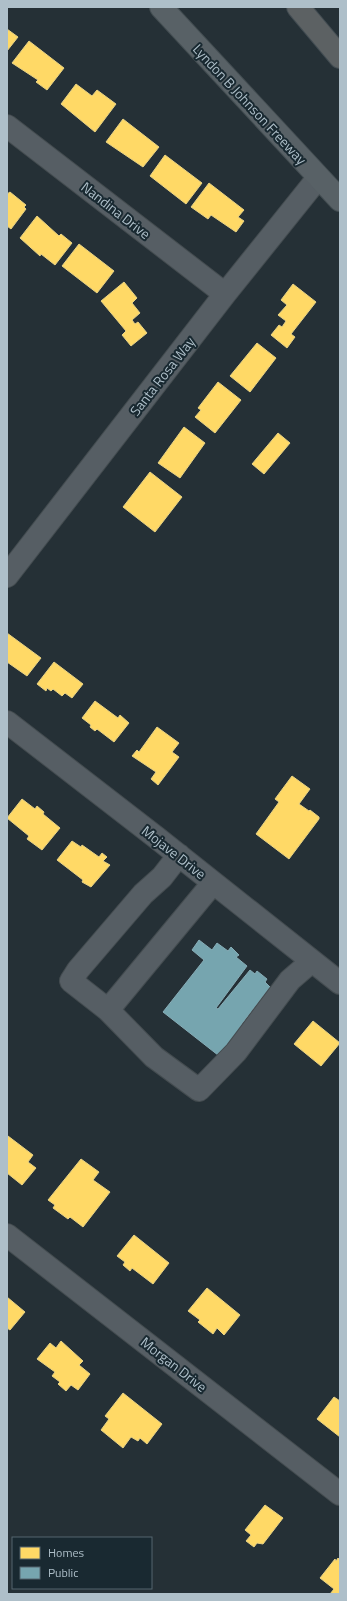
<svg xmlns="http://www.w3.org/2000/svg" width="347" height="1601" font-family="'Titillium Web',sans-serif">
  <style>
    .homes { fill: #ffd966; stroke: #e7d184 }
    .public { fill: #76a5af; stroke: #87adb7 }
    .lines { fill: none; stroke-linecap: round; stroke-linejoin: round }
    .minor-casing { stroke: #444c50; stroke-width: 24 }
    .major-casing { stroke: #434d52; stroke-width: 24 }
    .highway-casing { stroke: #424c52; stroke-width: 24 }
    .minor { stroke: #565e64; stroke-width: 22 }
    .major { stroke: #586166; stroke-width: 22 }
    .highway { stroke: #5c6163; stroke-width: 22 }
    .labels { text-anchor: middle; dominant-baseline: central; stroke-width: 4; stroke-linejoin: round; paint-order: stroke }
    .street-label { font-size: 14px; fill: #aebfc9; stroke: #192931 }
  </style>
  <rect width="100%" height="100%" fill="#253036"/>
  <path class="homes" d="M 7,29 L 18,37 L 7,51 Z
    M 29,41 L 64,68 L 47,90 L 36,82 L 38,80 L 12,63 Z
    M 76,84 L 92,96 L 97,90 L 116,104 L 95,132 L 61,104 Z
    M 123,119 L 159,147 L 143,167 L 106,142 Z
    M 165,155 L 202,183 L 186,204 L 150,176 Z
    M 209,183 L 244,210 L 238,217 L 244,221 L 236,232 L 211,215 L 208,219 L 191,207 Z
    M 10,192 L 26,205 L 24,207 L 26,209 L 11,229 L 7,226 L 7,194 Z
    M 37,216 L 59,236 L 61,234 L 72,243 L 55,265 L 41,254 L 40,256 L 20,238 Z
    M 79,244 L 114,271 L 97,293 L 62,266 Z
    M 124,282 L 137,298 L 132,303 L 140,313 L 132,320 L 135,324 L 138,322 L 147,333 L 131,346 L 122,335 L 126,331 L 101,301 Z
    M 293,284 L 316,302 L 291,334 L 295,337 L 287,348 L 271,335 L 279,325 L 282,327 L 286,321 L 278,315 L 287,305 L 281,300 Z
    M 257,343 L 276,358 L 250,392 L 230,376 Z
    M 218,382 L 241,400 L 215,433 L 195,417 L 201,410 L 198,408 Z
    M 184,427 L 205,443 L 180,478 L 158,463 Z
    M 278,433 L 290,443 L 264,474 L 252,464 Z
    M 150,472 L 182,497 L 155,532 L 123,507 Z
    M 7,633 L 41,658 L 27,676 L 7,662 Z
    M 54,662 L 83,684 L 72,698 L 65,693 L 62,696 L 53,689 L 51,691 L 47,688 L 46,691 L 37,684 Z
    M 95,701 L 118,718 L 120,715 L 129,723 L 114,742 L 97,729 L 95,731 L 90,727 L 91,725 L 82,718 Z
    M 157,727 L 179,743 L 172,752 L 179,757 L 158,785 L 151,779 L 156,772 L 132,756 L 137,750 L 139,752 Z
    M 292,776 L 310,789 L 299,804 L 309,811 L 310,810 L 319,817 L 319,819 L 289,859 L 256,834 L 279,802 L 275,799 Z
    M 22,799 L 35,809 L 37,806 L 44,812 L 43,814 L 60,828 L 42,850 L 27,839 L 29,836 L 7,818 Z
    M 72,841 L 81,847 L 82,845 L 99,857 L 102,853 L 107,857 L 103,861 L 110,865 L 91,887 L 82,882 L 83,880 L 57,860 Z
    M 313,1021 L 340,1043 L 321,1066 L 294,1044 Z
    M 8,1136 L 33,1155 L 28,1162 L 36,1168 L 22,1185 L 7,1173 L 7,1137 Z
    M 81,1159 L 99,1172 L 93,1180 L 110,1192 L 83,1227 L 70,1217 L 68,1219 L 53,1208 L 55,1205 L 48,1200 Z
    M 134,1235 L 169,1263 L 153,1284 L 132,1268 L 130,1271 L 123,1265 L 125,1262 L 117,1256 Z
    M 207,1288 L 240,1315 L 224,1335 L 217,1328 L 213,1334 L 198,1322 L 200,1320 L 188,1311 Z
    M 7,1297 L 25,1312 L 10,1330 L 7,1328 Z
    M 61,1341 L 83,1361 L 79,1365 L 90,1374 L 78,1390 L 71,1385 L 66,1391 L 58,1384 L 60,1382 L 52,1376 L 55,1372 L 37,1359 L 50,1343 L 56,1348 Z
    M 123,1393 L 162,1424 L 147,1444 L 140,1438 L 138,1441 L 131,1437 L 123,1448 L 101,1430 L 109,1419 L 105,1416 Z
    M 334,1397 L 340,1401 L 340,1437 L 317,1419 Z
    M 265,1505 L 283,1518 L 263,1544 L 257,1543 L 254,1547 L 246,1541 L 251,1535 L 245,1530 Z
    M 338,1558 L 340,1560 L 340,1594 L 330,1594 L 334,1589 L 320,1578 L 335,1559 L 336,1561 Z"/>
  <path class="public" d="M 199,940 L 212,950 L 217,943 L 228,951 L 231,947 L 239,955 L 236,957 L 247,966 L 216,1008 L 218,1009 L 250,970 L 255,974 L 257,971 L 267,979 L 265,982 L 270,987 L 241,1025 L 246,1029 L 223,1059 L 163,1012 L 204,960 L 192,950 Z"/>
  <g class="lines">
    <g class="minor-casing">
      <path id="minor" d="M 7,126 L 225,294
        M 7,576 L 225,294 L 318,178
        M 7,722 L 157,838 L 340,983
        M 179,855 L 162,877 L 143,894 L 78,970 L 71,981 L 108,1010 L 213,883
        M 108,1010 L 154,1057 L 199,1090 L 236,1052 L 290,980 L 312,961
        M 7,1235 L 340,1494"/>
    </g>
    <g class="major-casing">
      <path id="major" d="M 161,7 L 340,200"/>
    </g>
    <g class="highway-casing">
      <path id="highway" d="M 298,7 L 340,57"/>
    </g>
    <use href="#minor" class="minor"/>
    <use href="#major" class="major"/>
    <use href="#highway" class="highway"/>
  </g>
  <g class="labels">
    <g class="street-label">
      <text transform="translate(250 104) rotate(47)">Lyndon B Johnson Freeway</text>
      <text transform="translate(116 210) rotate(38)">Nandina Drive</text>
      <text transform="translate(162 376) rotate(-52)">Santa Rosa Way</text>
      <text transform="translate(174 852) rotate(38)">Mojave Drive</text>
      <text transform="translate(174 1364) rotate(38)">Morgan Drive</text>
    </g>
  </g>
  <rect width="347" height="1601" fill="none" stroke="#aebfc9" stroke-width="16"/>
  <rect x="12" y="1537" width="140" height="52" fill="#192931" stroke="#55656e"/>
  <rect x="20" y="1547" width="20" height="12" fill="#ffd966" stroke="#55656e"/>
  <text x="48" y="1557" font-size="12" fill="#aebfc9">Homes</text>
  <rect x="20" y="1567" width="20" height="12" fill="#76a5af" stroke="#55656e"/>
  <text x="48" y="1577" font-size="12" fill="#aebfc9">Public</text>
</svg>
